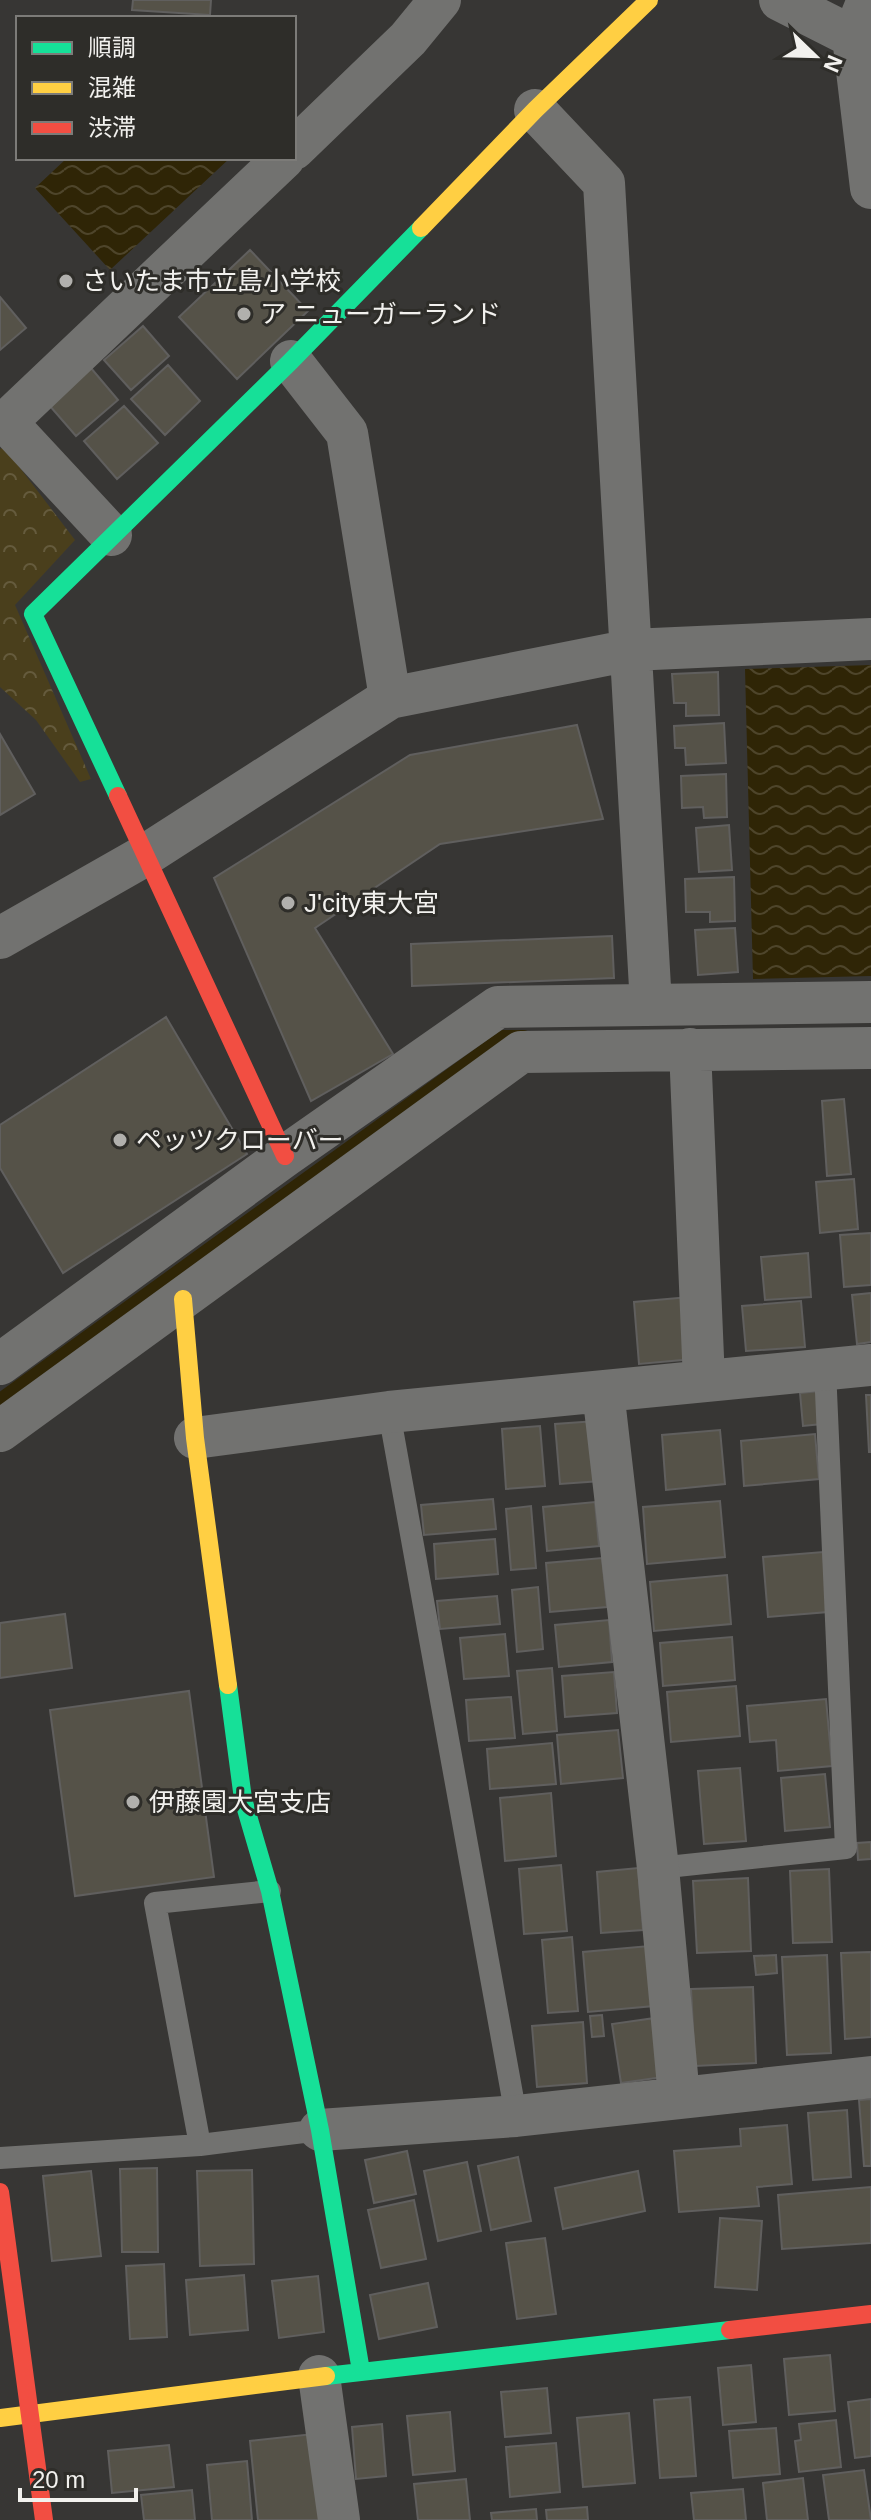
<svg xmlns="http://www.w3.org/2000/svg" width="871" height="2520" font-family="Arial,'Noto Sans JP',sans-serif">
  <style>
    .park { fill: url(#park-crowns) }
    .water { fill: url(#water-waves) }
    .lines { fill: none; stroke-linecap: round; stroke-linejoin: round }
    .stream { stroke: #2f2506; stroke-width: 12 }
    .building { fill: #555248; stroke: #605f5e; stroke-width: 2 }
    .lane { stroke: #727270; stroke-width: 22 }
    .street { stroke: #727270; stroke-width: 42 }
    .fast { stroke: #16e098; stroke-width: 18 }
    .slow { stroke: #ffcf43; stroke-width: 18 }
    .jam { stroke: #f24e42; stroke-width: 18 }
    .poi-dot { fill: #b1b0ad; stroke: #2e2d29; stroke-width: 3 }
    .labels { text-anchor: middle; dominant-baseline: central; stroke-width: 6; stroke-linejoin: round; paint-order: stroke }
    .poi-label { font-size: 26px; fill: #f2f1ee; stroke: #2e2d29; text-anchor: start }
  </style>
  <defs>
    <pattern id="park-crowns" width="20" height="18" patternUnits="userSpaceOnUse" patternTransform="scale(2)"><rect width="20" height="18" fill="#4a3f1c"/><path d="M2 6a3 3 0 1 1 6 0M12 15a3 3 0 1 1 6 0" fill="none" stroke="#655b3d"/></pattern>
    <pattern id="water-waves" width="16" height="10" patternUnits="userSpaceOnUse" patternTransform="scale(2)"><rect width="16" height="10" fill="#2f2506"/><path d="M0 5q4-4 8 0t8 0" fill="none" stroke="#4e452b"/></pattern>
  </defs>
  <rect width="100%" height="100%" fill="#373634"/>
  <path class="park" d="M 4,447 L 75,540 L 15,605 L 91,779 L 80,782 L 36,720 L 0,687 L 0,449 Z"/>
  <path class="water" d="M 67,158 L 230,158 L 110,270 L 35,188 Z
    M 871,665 L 871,976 L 753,979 L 745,669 Z"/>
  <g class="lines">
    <path class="stream" d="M 0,1399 L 503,1036 L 524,1036"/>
  </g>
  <path class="building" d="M 133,0 L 211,0 L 210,15 L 132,10 Z
    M 250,250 L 308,311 L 237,379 L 179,317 Z
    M 0,297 L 26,328 L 0,350 Z
    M 143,326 L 169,356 L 131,390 L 104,360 Z
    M 85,361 L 118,400 L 76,436 L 43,398 Z
    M 168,365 L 200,401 L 165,435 L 131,399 Z
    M 124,406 L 158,443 L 117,479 L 84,441 Z
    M 718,672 L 719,715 L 686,716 L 686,703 L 674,703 L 672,674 Z
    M 724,723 L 726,763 L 686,765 L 685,748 L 675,748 L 674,726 Z
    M 577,725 L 603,819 L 440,844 L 315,928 L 393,1054 L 311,1101 L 214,878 L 410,755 Z
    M 0,734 L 35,794 L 0,815 Z
    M 726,774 L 727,817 L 704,818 L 703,807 L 682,808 L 681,776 Z
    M 729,825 L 732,870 L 699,872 L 696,828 Z
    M 734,877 L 735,921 L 710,922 L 710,912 L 686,912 L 685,879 Z
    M 735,928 L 738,972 L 698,975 L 695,930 Z
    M 612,936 L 614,978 L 412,986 L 411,944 Z
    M 166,1017 L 247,1154 L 63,1273 L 0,1168 L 0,1125 Z
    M 844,1099 L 851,1174 L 827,1176 L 822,1101 Z
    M 854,1179 L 858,1229 L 820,1233 L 816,1182 Z
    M 871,1233 L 871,1285 L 844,1287 L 840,1235 Z
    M 808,1253 L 811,1297 L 765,1300 L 761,1257 Z
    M 871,1293 L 871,1342 L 857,1344 L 852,1295 Z
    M 689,1297 L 693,1359 L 639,1364 L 634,1302 Z
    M 801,1301 L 805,1347 L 746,1351 L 742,1306 Z
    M 820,1391 L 822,1424 L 803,1426 L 800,1393 Z
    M 866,1395 L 871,1395 L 871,1452 L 869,1452 Z
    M 596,1421 L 601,1481 L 560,1484 L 555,1424 Z
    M 540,1426 L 545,1486 L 506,1489 L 502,1429 Z
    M 720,1430 L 725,1484 L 666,1490 L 662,1435 Z
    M 815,1434 L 819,1479 L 744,1486 L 741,1441 Z
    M 493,1499 L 496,1529 L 424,1535 L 421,1505 Z
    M 720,1501 L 725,1557 L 647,1564 L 643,1507 Z
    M 595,1502 L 599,1546 L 547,1551 L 543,1507 Z
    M 531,1506 L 536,1568 L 511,1570 L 506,1509 Z
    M 495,1539 L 498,1574 L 436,1579 L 434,1544 Z
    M 823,1552 L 828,1612 L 768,1617 L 763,1557 Z
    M 602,1558 L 607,1607 L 550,1612 L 546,1563 Z
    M 727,1575 L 731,1624 L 654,1631 L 650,1582 Z
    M 538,1587 L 543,1649 L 517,1652 L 512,1590 Z
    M 497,1596 L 500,1624 L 440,1629 L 437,1601 Z
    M 65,1614 L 72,1668 L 0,1678 L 0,1623 Z
    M 609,1620 L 612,1662 L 559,1667 L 555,1625 Z
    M 505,1634 L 509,1676 L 464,1679 L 460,1638 Z
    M 732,1637 L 735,1680 L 663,1686 L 660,1643 Z
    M 552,1668 L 557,1731 L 523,1734 L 517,1671 Z
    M 614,1672 L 617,1713 L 565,1717 L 562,1676 Z
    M 736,1686 L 740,1736 L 671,1742 L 667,1692 Z
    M 189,1691 L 214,1877 L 75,1896 L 50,1710 Z
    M 511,1697 L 515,1738 L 469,1741 L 466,1700 Z
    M 826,1699 L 832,1766 L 778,1771 L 776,1740 L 750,1742 L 747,1706 Z
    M 618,1730 L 623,1778 L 561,1784 L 557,1735 Z
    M 552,1743 L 556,1784 L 490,1789 L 487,1749 Z
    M 740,1768 L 746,1841 L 704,1844 L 698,1771 Z
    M 825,1774 L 830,1827 L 785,1831 L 781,1778 Z
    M 551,1793 L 556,1856 L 505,1861 L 500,1798 Z
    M 871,1842 L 871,1859 L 858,1860 L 857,1843 Z
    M 561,1865 L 567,1931 L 524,1934 L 519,1869 Z
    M 638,1868 L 643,1930 L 601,1933 L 597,1872 Z
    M 829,1869 L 832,1942 L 793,1943 L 790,1871 Z
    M 748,1878 L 751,1951 L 697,1953 L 693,1881 Z
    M 572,1937 L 578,2011 L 548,2013 L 542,1940 Z
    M 649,1946 L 654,2006 L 588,2012 L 583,1952 Z
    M 871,1952 L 871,2037 L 845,2039 L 841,1953 Z
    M 776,1955 L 777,1973 L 756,1975 L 754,1956 Z
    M 827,1955 L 831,2053 L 787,2055 L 782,1957 Z
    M 753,1987 L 756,2063 L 695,2066 L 691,1989 Z
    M 602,2015 L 604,2036 L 592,2037 L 590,2016 Z
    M 655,2018 L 663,2077 L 621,2083 L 612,2024 Z
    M 583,2022 L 587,2083 L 537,2087 L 532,2026 Z
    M 871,2099 L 871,2166 L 864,2166 L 859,2100 Z
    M 847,2110 L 851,2177 L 813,2180 L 808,2113 Z
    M 787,2125 L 792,2184 L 757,2187 L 759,2206 L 679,2212 L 674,2151 L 741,2146 L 740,2129 Z
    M 407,2151 L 416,2194 L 374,2203 L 365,2160 Z
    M 518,2157 L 531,2221 L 491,2230 L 478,2166 Z
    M 467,2162 L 481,2231 L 438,2241 L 424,2171 Z
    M 157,2168 L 158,2252 L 122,2252 L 120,2169 Z
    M 252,2170 L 254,2264 L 200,2266 L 197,2171 Z
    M 91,2171 L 101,2256 L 52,2261 L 43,2176 Z
    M 638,2171 L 645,2211 L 563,2229 L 555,2188 Z
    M 871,2187 L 871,2243 L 782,2249 L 778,2195 Z
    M 414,2200 L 426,2259 L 381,2268 L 368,2210 Z
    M 720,2218 L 762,2221 L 757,2290 L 715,2287 Z
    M 545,2238 L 556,2314 L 517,2319 L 506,2243 Z
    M 164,2264 L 167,2337 L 130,2339 L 126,2266 Z
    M 244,2275 L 248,2330 L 190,2335 L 186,2280 Z
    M 318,2276 L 324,2332 L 279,2338 L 272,2281 Z
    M 428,2283 L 437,2327 L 379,2339 L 370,2295 Z
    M 830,2355 L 835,2411 L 789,2415 L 784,2359 Z
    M 751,2365 L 756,2422 L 723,2425 L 718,2368 Z
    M 547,2388 L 551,2433 L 505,2437 L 501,2392 Z
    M 690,2397 L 696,2476 L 660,2478 L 654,2400 Z
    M 871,2399 L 871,2456 L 855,2458 L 848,2402 Z
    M 450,2412 L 455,2471 L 413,2475 L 407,2416 Z
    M 629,2413 L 635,2483 L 583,2487 L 577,2418 Z
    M 836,2420 L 841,2467 L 799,2472 L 795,2441 L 801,2440 L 799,2424 Z
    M 382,2424 L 386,2476 L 356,2479 L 352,2427 Z
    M 776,2428 L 780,2474 L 733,2478 L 729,2431 Z
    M 313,2434 L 321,2520 L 258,2520 L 250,2441 Z
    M 556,2443 L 560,2492 L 510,2497 L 506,2447 Z
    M 169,2445 L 174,2487 L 112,2493 L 108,2451 Z
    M 247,2461 L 252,2520 L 212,2520 L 207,2465 Z
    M 864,2470 L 871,2520 L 829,2520 L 823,2475 Z
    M 803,2478 L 808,2520 L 767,2520 L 763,2483 Z
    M 466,2479 L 470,2520 L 418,2520 L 414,2484 Z
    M 743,2489 L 746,2520 L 694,2520 L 691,2493 Z
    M 192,2490 L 195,2520 L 144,2520 L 141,2495 Z
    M 587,2507 L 588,2520 L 547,2520 L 546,2510 Z
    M 536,2509 L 537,2520 L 492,2520 L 491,2513 Z"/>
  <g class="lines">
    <path class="lane" d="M 389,1412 L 516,2116
      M 658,1868 L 846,1848 L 825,1369
      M 200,2145 L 155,1903 L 270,1891
      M 0,2158 L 200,2145 L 320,2130"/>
    <path class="street" d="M 780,0 L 853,37
      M 868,0 L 853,37 L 871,188
      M 535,110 L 604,183 L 651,1005
      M 294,149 L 408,39 L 440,0
      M 291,361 L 347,433 L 390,698
      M 111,535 L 6,422 L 284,158
      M 0,938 L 144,856 L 390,698 L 631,650 L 871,639
      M 690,1049 L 704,1381
      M 0,1364 L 285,1156 L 498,1007 L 871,1002
      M 603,1391 L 658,1868 L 679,2097
      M 0,1431 L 521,1052 L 871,1048
      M 195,1438 L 389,1412 L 871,1365
      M 320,2130 L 516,2116 L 871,2077
      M 319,2376 L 339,2520"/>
    <path class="fast" d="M 118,796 L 33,614 L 291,361 L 421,228
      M 228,1685 L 243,1799 L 270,1891 L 320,2130 L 361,2371
      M 326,2376 L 730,2330"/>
    <path class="slow" d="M 421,228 L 535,110 L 649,0
      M 183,1299 L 195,1438 L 228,1685
      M 0,2418 L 326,2376"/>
    <path class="jam" d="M 118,796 L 285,1156
      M 0,2192 L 44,2520
      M 730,2330 L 871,2314"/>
  </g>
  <g class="poi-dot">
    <circle cx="66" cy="281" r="8"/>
    <circle cx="244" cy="314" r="8"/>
    <circle cx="288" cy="903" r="8"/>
    <circle cx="120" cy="1140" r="8"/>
    <circle cx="133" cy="1802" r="8"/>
  </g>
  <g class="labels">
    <g class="poi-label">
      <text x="82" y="281">さいたま市立島小学校</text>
      <text x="260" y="314">ア ニューガーランド</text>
      <text x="304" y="903">J'city東大宮</text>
      <text x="136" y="1140">ペッツクローバー</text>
      <text x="149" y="1802">伊藤園大宮支店</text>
    </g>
  </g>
  <rect x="16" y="16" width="280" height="144" fill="#2e2d29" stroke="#7c7b78" stroke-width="2"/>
  <rect x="32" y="42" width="40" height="12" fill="#16e098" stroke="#7c7b78" stroke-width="2"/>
  <text x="88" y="56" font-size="24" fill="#f2f1ee">順調</text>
  <rect x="32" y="82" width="40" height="12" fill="#ffcf43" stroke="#7c7b78" stroke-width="2"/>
  <text x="88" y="96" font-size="24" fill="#f2f1ee">混雑</text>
  <rect x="32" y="122" width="40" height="12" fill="#f24e42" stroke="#7c7b78" stroke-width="2"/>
  <text x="88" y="136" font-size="24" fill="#f2f1ee">渋滞</text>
  <g transform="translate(815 56) rotate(113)" stroke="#2e2d29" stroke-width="6" paint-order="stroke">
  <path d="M0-6L14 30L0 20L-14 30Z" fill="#f2f1ee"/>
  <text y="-12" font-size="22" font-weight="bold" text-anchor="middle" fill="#f2f1ee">N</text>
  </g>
  <path d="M20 2488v12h116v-12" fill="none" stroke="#f2f1ee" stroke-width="4"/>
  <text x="32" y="2488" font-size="24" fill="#f2f1ee" stroke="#2e2d29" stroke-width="6" paint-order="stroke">20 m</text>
</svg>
